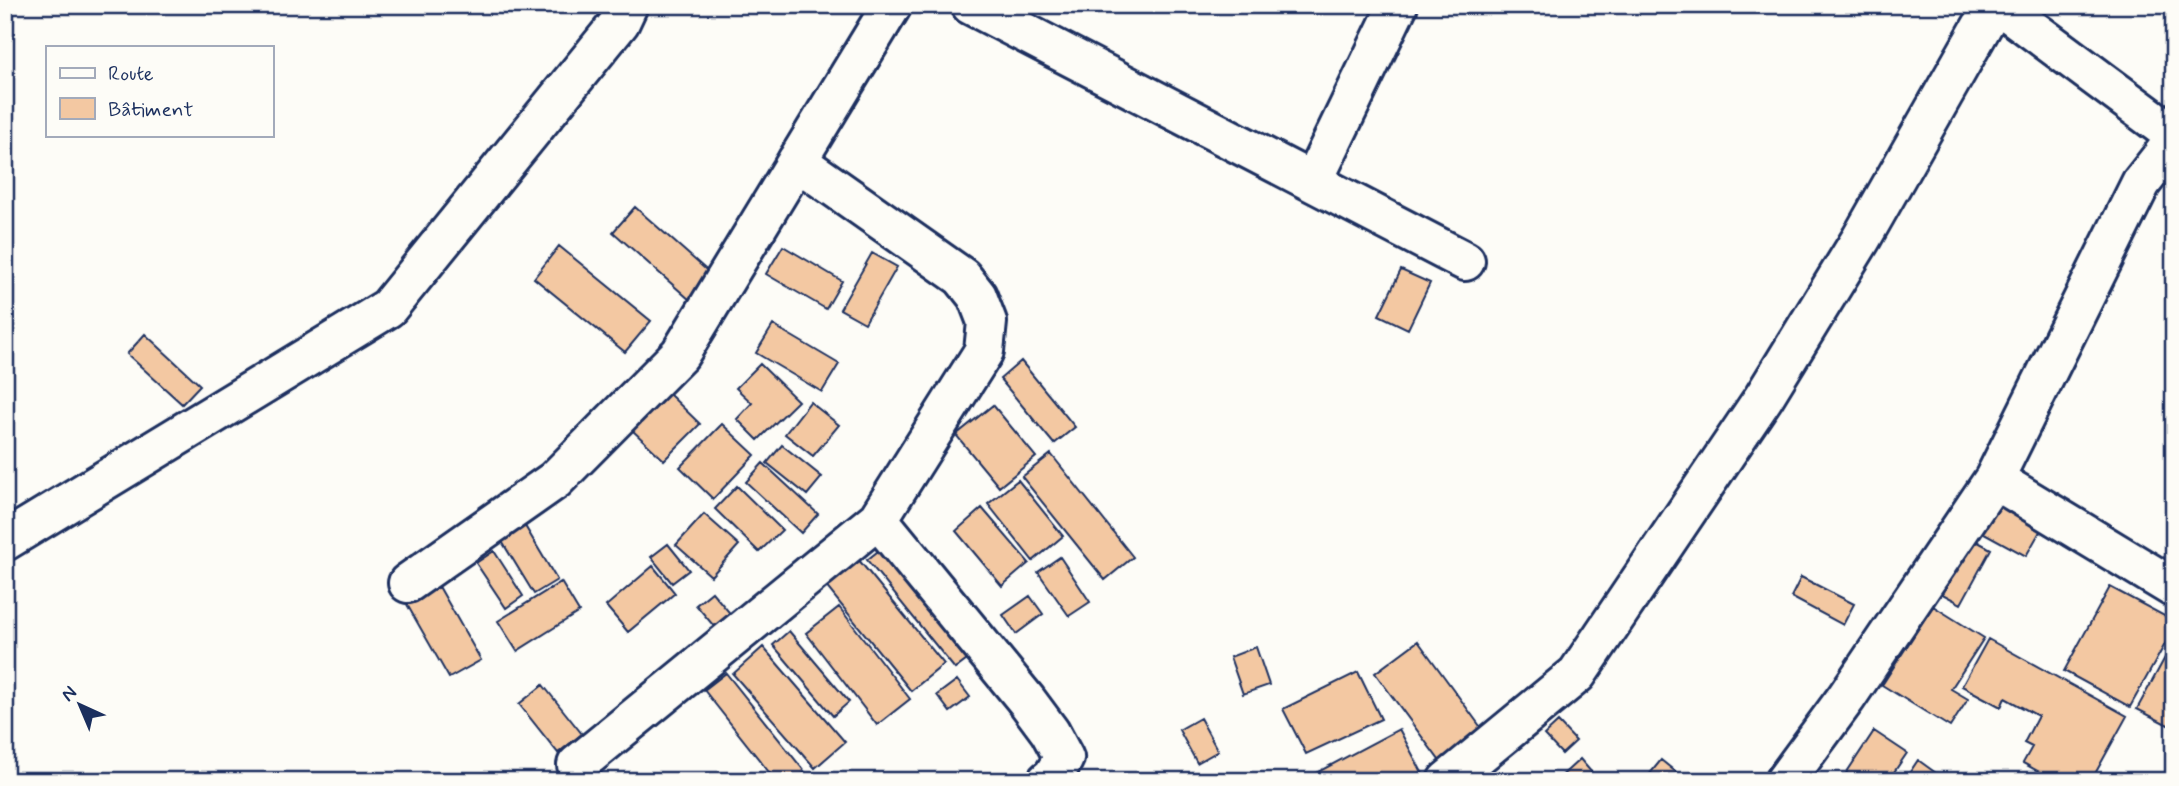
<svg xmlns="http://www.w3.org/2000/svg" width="2179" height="786" font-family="Mynerve,sans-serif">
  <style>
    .building { fill: #f3c8a2; stroke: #1b2f5e; stroke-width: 2 }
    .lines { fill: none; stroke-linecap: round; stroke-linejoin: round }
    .minor-casing { stroke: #1b2f5e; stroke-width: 44 }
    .minor { stroke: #fdfcf7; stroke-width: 38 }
  </style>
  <rect width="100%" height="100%" fill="#fdfcf7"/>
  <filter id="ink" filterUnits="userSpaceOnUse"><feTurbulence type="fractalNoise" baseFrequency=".0143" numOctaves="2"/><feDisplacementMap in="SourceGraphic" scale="14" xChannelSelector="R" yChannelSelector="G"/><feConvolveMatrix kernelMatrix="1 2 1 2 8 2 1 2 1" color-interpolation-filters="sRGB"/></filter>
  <g filter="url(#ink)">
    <path class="building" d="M 635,207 L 712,275 L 690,300 L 613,232 Z
      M 559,246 L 651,321 L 625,352 L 534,278 Z
      M 783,246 L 842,281 L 826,309 L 766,274 Z
      M 872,253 L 897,267 L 865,323 L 840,309 Z
      M 1401,270 L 1430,283 L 1408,329 L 1379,315 Z
      M 773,325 L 839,364 L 822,392 L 756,353 Z
      M 145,334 L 200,385 L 182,404 L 127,354 Z
      M 1021,361 L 1075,427 L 1054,444 L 1000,379 Z
      M 760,364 L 798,401 L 758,440 L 737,419 L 752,403 L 736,388 Z
      M 668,393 L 700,424 L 664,460 L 632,430 Z
      M 810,402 L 839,425 L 813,456 L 785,434 Z
      M 993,405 L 1036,457 L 999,487 L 956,435 Z
      M 722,424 L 755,455 L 713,499 L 680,467 Z
      M 782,445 L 822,477 L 807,495 L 767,463 Z
      M 1051,454 L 1133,557 L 1105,580 L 1022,477 Z
      M 763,463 L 818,514 L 801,533 L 746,482 Z
      M 1018,480 L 1063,536 L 1033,561 L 988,504 Z
      M 737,486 L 782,530 L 759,552 L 715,509 Z
      M 1990,500 L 2042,528 L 2026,556 L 1975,528 Z
      M 982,508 L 1029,563 L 1002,586 L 956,531 Z
      M 704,514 L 739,545 L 711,576 L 676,545 Z
      M 522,521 L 557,580 L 534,594 L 498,535 Z
      M 1965,535 L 1991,549 L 1961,604 L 1935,590 Z
      M 668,544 L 689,570 L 672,583 L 651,557 Z
      M 887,544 L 975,654 L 955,669 L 867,560 Z
      M 494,551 L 523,596 L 506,608 L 476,563 Z
      M 1060,557 L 1090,602 L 1069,616 L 1038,572 Z
      M 858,559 L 944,664 L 911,691 L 825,585 Z
      M 653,566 L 675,593 L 628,632 L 606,606 Z
      M 1801,577 L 1854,604 L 1843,625 L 1791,597 Z
      M 561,582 L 579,612 L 517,651 L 498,621 Z
      M 437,583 L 481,660 L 449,678 L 405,601 Z
      M 2110,587 L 2174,621 L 2174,628 L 2130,707 L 2064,671 Z
      M 712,592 L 739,624 L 723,637 L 696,605 Z
      M 1030,596 L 1043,614 L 1016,634 L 1003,615 Z
      M 1933,606 L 1984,638 L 1951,689 L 1968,699 L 1950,727 L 1882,685 Z
      M 839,607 L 910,699 L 877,725 L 806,633 Z
      M 789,631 L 849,702 L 833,716 L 773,645 Z
      M 1988,639 L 2127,716 L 2091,781 L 2056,781 L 2023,763 L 2032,747 L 2024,743 L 2038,716 L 2005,698 L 2001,707 L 1962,686 Z
      M 1418,641 L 1485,733 L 1442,764 L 1375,673 Z
      M 2174,641 L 2174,728 L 2137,709 Z
      M 763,647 L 845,742 L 815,768 L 733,674 Z
      M 1256,647 L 1269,685 L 1243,694 L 1230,657 Z
      M 1358,672 L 1381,719 L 1306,754 L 1283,709 Z
      M 726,673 L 805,772 L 793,781 L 776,781 L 704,690 Z
      M 957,680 L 970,697 L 950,712 L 937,695 Z
      M 543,685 L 582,734 L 558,753 L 519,704 Z
      M 1200,718 L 1218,751 L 1197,763 L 1179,730 Z
      M 1558,722 L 1576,741 L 1562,754 L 1544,735 Z
      M 1399,729 L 1424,776 L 1415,781 L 1301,781 Z
      M 1874,731 L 1907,753 L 1888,781 L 1841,781 Z
      M 1580,759 L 1599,781 L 1556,781 Z
      M 1661,760 L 1687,781 L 1644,781 Z
      M 1918,760 L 1947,781 L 1904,781 Z"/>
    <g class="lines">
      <g class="minor-casing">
        <path id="minor" d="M 971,5 L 1465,261
          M 1999,5 L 2174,135
          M 1313,181 L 1398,5
          M 1994,479 L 2174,588
          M 878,519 L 1027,701 L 1050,732 L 1064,758 L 1053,776 L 1047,781
          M 5,541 L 388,308 L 620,22 L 628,5
          M 408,583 L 555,480 L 680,354 L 892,5
          M 577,765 L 878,519 L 984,351 L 987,322 L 977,296 L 962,277 L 797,161
          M 1447,781 L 1577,674 L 1764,397 L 1861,239 L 1994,5
          M 1785,781 L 1846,698 L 1994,479 L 2141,183 L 2174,141"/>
      </g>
      <use href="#minor" class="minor"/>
    </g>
  </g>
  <rect width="2179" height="786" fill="none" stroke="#fdfcf7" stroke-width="28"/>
  <rect x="14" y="14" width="2151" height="758" fill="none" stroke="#1b2f5e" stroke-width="2.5" filter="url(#ink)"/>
  <rect x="46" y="46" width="228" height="91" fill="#fdfcf7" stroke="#a3aaba" stroke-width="2"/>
  <rect x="60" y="68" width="35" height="10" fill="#fdfcf7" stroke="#a3aaba" stroke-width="2"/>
  <text x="108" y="80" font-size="21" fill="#1b2f5e">Route</text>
  <rect x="60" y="98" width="35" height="21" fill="#f3c8a2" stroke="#a3aaba" stroke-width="2"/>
  <text x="108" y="116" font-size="21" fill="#1b2f5e">Bâtiment</text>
  <g transform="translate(80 705) rotate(316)" stroke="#fdfcf7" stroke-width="5" paint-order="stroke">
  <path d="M0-5L12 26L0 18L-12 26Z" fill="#1b2f5e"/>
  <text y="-10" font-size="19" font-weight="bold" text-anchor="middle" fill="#1b2f5e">N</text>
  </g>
</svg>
